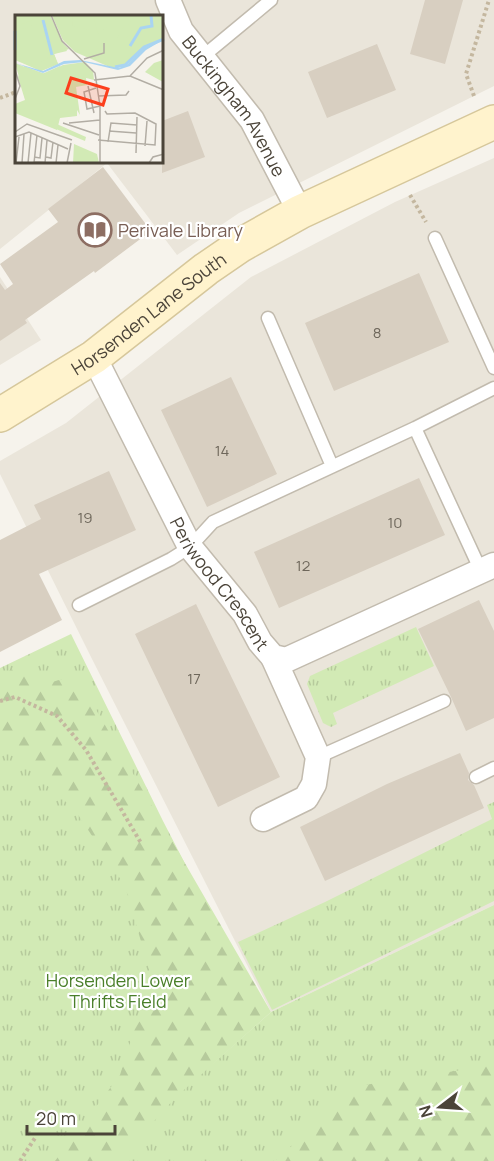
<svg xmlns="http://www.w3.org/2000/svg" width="494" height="1161" font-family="Manrope,sans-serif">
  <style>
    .residential { fill: #eae5da; fill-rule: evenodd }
    .grass { fill: url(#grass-tufts) }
    .forest { fill: url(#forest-firs) }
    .building { fill: #d8cfc1 }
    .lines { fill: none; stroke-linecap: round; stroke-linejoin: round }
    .lane-casing { stroke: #c2bbae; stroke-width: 15 }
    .street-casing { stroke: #c2bbae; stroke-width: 27 }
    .secondary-casing { stroke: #d6c79b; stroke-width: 36 }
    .path { stroke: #c4b79f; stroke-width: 4; stroke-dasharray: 3 3; stroke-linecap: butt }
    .lane { stroke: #fff; stroke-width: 12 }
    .street { stroke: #fff; stroke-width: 24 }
    .secondary { stroke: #fff3cd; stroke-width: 33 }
    .labels { text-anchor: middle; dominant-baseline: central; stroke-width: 4.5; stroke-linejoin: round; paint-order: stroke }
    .number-label { font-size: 15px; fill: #6e675b }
    .street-label { font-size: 18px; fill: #4b4439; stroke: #fff }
    .education-label { font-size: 18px; fill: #785e54; stroke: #fff; text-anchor: start }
    .park-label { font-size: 18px; fill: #4a7f2a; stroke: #fff }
    .inset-river { fill: none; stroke: #a9d4f2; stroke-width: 3 }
    .inset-road { fill: none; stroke: #b2ada4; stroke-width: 1.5 }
    .view { fill: #fc3f1d; fill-opacity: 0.15; stroke: #fc3f1d; stroke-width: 3 }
    .inset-edge { fill: none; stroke: #4b4439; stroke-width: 3 }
  </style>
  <defs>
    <pattern id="grass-tufts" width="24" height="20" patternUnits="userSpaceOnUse" patternTransform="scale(1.5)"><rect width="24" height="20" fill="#d2eab5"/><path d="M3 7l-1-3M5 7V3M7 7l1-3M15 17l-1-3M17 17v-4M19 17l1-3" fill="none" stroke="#b6ca9c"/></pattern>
    <pattern id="forest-firs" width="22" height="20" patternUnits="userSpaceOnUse" patternTransform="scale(1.5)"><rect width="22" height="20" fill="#d2eab5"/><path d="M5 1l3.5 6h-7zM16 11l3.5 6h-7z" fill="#b6ca9c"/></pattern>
  </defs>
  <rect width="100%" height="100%" fill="#f6f3ec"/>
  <path class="residential" d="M 0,0 L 494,0 L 494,86 L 239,213 L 177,255 L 107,163 L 0,249 ZM 16,16 L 162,16 L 162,162 L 16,162 Z
    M 494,158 L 494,905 L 271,1012 L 92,659 L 0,474 L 0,461 L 66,423 L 251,277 L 395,202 Z
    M 0,277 L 41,340 L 0,365 Z"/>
  <path class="grass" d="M 416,627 L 434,666 L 333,713 L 337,724 L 331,727 L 323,723 L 307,684 L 310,676 Z
    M 71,634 L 163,821 L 256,1001 L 210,1066 L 271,1012 L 494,905 L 494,1161 L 0,1161 L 0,668 Z
    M 494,802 L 494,901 L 272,1010 L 238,942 L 325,902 L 492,819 L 487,805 Z"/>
  <path class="forest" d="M 26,663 L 42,685 L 76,675 L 271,1012 L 175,1098 L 118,1161 L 55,1161 L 120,1075 L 151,976 L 125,886 L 75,810 L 0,744 L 0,675 Z
    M 494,1065 L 494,1161 L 275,1161 L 358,1086 Z"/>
  <path class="building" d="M 425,0 L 463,0 L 445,64 L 410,54 Z
    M 377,44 L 396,90 L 327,118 L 308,72 Z
    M 188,111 L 205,157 L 162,173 L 162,121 Z
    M 103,167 L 151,231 L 95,273 L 94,271 L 25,320 L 27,323 L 0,341 L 0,283 L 5,290 L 13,284 L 0,264 L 58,222 L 48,209 Z
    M 419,273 L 449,342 L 334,391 L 305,323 Z
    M 231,377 L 277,474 L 207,507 L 161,410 Z
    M 109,471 L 136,530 L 39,574 L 62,620 L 0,652 L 0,540 L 41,519 L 34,505 Z
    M 419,478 L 445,535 L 279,608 L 254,552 Z
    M 479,600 L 494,631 L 494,718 L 466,731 L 451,697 L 418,629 Z
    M 196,604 L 280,777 L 218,807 L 135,634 Z
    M 460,753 L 469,773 L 468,780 L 474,785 L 484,808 L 325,881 L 300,827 L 387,784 Z"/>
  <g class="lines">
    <g class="lane-casing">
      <path id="lane" d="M 201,58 L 271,0
        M 435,238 L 494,368
        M 268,318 L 332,466
        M 415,428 L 481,571
        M 79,605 L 171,559 L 190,547 L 213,522 L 415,428 L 494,388
        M 318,757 L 444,701
        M 476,777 L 494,768"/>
    </g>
    <g class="street-casing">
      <g id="street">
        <path id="s1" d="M 168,0 L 181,31 L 252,120 L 300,212"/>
        <path id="s2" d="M 94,357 L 190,547 L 245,614 L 260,642 L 273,657 L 286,660 L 494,565"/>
        <path d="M 263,819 L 306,798 L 314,784 L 318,757 L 273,657"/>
      </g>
    </g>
    <g class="secondary-casing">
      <g id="secondary">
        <path id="s3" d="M 0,415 L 94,357 L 206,269 L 241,245 L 300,212 L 494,122"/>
      </g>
    </g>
    <path class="path" d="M 474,96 L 466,74 L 489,0
      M 0,98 L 16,92
      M 410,195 L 426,222
      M 0,701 L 15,697 L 57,716 L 86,750 L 141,843
      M 20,1161 L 35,1138"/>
    <use href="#lane" class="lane"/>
    <use href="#street" class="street"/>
    <use href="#secondary" class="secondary"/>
  </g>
  <defs>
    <g id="library-ring" transform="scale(1.725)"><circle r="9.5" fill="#fff" stroke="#8d6e63" stroke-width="1.5"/><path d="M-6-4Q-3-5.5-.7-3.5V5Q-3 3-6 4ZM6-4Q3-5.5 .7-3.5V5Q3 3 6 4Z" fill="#8d6e63"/></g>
  </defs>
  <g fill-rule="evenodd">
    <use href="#library-ring" x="95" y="230"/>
  </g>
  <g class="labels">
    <g class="number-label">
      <text x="377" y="332">8</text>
      <text x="222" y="450">14</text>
      <text x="85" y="517">19</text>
      <text x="395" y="522">10</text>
      <text x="303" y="565">12</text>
      <text x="194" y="678">17</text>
    </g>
    <g class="street-label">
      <text stroke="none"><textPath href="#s1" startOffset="126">Buckingham Avenue</textPath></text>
      <text stroke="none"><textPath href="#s3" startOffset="180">Horsenden Lane South</textPath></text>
      <text stroke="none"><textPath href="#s2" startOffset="260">Periwood Crescent</textPath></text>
    </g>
    <g class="education-label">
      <text x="118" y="230">Perivale Library</text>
    </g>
    <g class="park-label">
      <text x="118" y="980">Horsenden Lower<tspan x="118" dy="21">Thrifts Field</tspan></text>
    </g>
  </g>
  <g transform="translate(15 15)">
    <rect width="148" height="148" fill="#f6f3ec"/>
    <path d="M 0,0 L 35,0 L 52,36 L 39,39 L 43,49 L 26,56 L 0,45 ZM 37,0 L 148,0 L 148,25 L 131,31 L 110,51 L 97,53 L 60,37 L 48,25 ZM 70,47 L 78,55 L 79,65 L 71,63 L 72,70 L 61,72 L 65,100 L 62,95 L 62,101 L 45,103 L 42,115 L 0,98 L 0,89 L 10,85 L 3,62 L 9,51 L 30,59 L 48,50 ZM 59,129 L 82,139 L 84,148 L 58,148 Z" fill="#d2eab5"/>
    <path d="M 30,0 L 34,27 L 44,25 L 54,34 L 39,39 L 43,49 L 26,56 L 0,44 L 19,51 L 36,41 L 32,35 L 27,7 L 8,14 L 8,21 L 2,26 L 9,38 L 0,38 L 0,12 ZM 37,0 L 43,0 L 54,21 L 64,26 L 66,20 L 77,20 L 74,15 L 57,11 L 58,0 L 83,0 L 79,4 L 83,19 L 106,0 L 121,3 L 108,13 L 98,30 L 93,23 L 89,24 L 81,30 L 84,36 L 73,36 L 72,42 L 49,26 L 52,22 L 48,25 ZM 130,3 L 137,5 L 138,12 L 124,16 L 116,31 L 111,22 L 121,17 ZM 0,48 L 27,59 L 45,51 L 55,75 L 57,101 L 36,103 L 35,106 L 71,122 L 70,126 L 0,97 L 14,92 L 16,100 L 28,102 L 25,88 L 12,90 Z" fill="#d2eab5"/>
    <path d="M 148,45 L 148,67 L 130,57 L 139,48 Z" fill="#d2eab5"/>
    <path d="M 148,25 L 131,35 L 115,51 L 103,55 L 69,47 L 49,49 L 28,58 L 0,48 L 28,56 L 49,46 L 65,45 L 104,53 L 113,49 L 129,33 Z" fill="#a9d4f2"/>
    <path class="inset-river" d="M 28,5 L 37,40M 0,16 L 0,35M 115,31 L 126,13 L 137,11 L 136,0M 100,52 L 110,50 L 129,32 L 149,24"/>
    <path class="inset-road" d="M 36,0 L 47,26 L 80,58 L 85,91 L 85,148M 69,44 L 89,38 L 89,28M 0,55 L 5,71 L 0,84M 115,61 L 132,43 L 149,35M 79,65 L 115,61 L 149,75M 73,71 L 79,98M 81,73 L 69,77 L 72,94 L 85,91M 83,81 L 111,80 L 114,76M 48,108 L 84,120M 54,108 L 85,105M 94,116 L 121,118M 0,117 L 12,109 L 57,125M 0,122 L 14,117 L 53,134M 83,125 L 140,130 L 141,109 L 120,98 L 92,99 L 90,96M 93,127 L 96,108 L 122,110M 130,131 L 132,106M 121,138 L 122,102M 19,142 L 25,143 L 27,123M 31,142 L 36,143 L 38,127M 19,147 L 41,148M 1,148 L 4,122M 7,148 L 9,119M 13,148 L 16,118M 19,148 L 22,120M 30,148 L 32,125M 41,148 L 43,130M 52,148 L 56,128M 134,148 L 138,142 L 149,139"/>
    <path class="view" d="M 56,63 L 93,74 L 88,90 L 51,78 Z"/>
    <rect width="148" height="148" class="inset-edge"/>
  </g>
  <g transform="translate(440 1107) rotate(253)" stroke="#ffffff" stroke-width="4.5" paint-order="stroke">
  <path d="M0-4.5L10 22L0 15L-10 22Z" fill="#4b4439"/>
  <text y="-9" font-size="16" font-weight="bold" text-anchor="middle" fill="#4b4439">N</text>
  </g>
  <path d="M27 1125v9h88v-9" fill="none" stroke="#4b4439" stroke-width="3"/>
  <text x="36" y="1125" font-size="18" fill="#4b4439" stroke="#ffffff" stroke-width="4.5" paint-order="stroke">20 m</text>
</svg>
